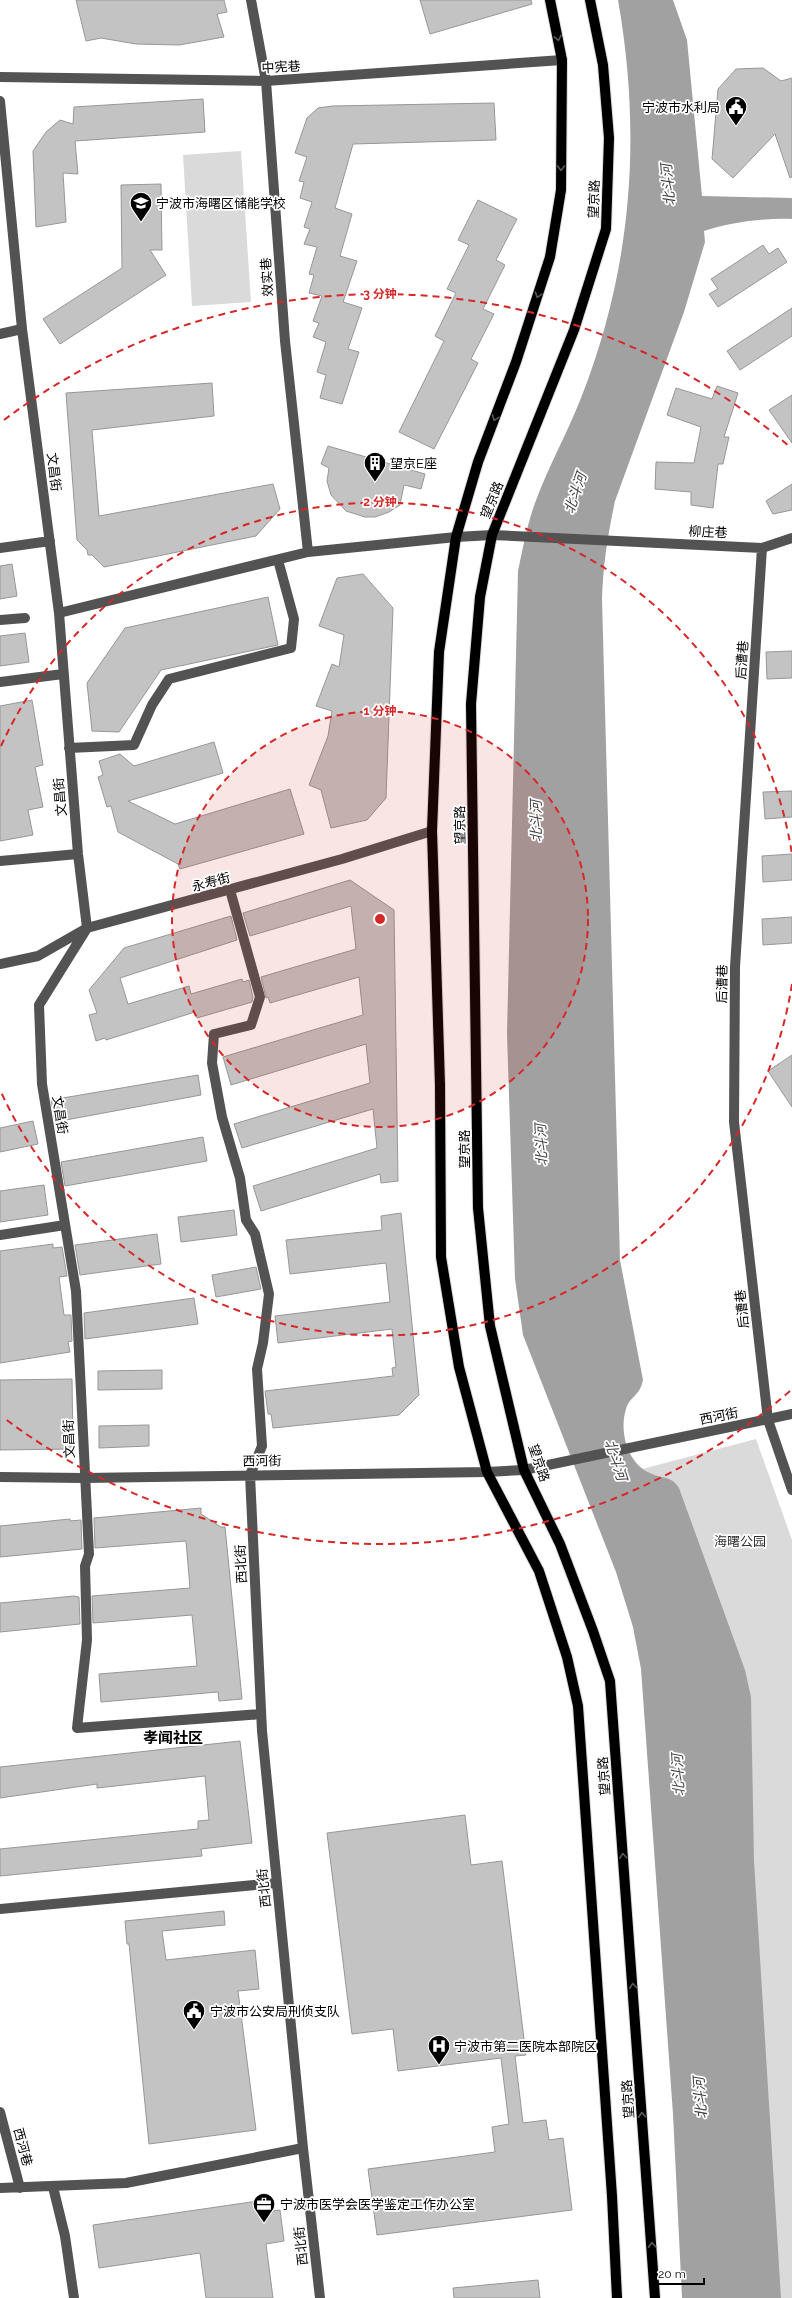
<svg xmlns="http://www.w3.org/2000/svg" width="792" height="2298" font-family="Raleway,'Noto Sans SC',sans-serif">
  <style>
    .green { fill: #dadada }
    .water { fill: #a1a1a1 }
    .building { fill: #c3c3c3; stroke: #979797 }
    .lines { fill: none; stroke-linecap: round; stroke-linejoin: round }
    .major-casing { stroke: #dbdbdb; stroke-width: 12 }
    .minor { stroke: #535353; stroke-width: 10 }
    .major { stroke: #000; stroke-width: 10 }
    .oneway { stroke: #595959 }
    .ring { fill: none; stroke: #d62828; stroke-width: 2; stroke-dasharray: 7 5 }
    .labels { text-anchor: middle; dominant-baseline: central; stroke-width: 3.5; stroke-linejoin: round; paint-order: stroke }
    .street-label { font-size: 13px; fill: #000; stroke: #fff }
    .poi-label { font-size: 13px; fill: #000; stroke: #fff; text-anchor: start }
    .park-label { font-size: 13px; fill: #313131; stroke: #fff }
    .water-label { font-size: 14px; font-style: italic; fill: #424242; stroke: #fff }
    .quarter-label { font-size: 15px; font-weight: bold; fill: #000; stroke: #fff }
    .centre { fill: #d62828; stroke: #fff; stroke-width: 2 }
    .ring-label { font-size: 12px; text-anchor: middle; font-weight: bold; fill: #d62828; stroke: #fff; stroke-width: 3.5; stroke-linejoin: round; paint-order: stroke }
  </style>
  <rect width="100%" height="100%" fill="#fff"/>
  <path class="green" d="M 241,151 L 251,302 L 192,306 L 183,155 Z
    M 756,1439 L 792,1540 L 792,2298 L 775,2298 L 631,1472 Z"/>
  <path class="water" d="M 618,0 L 673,0 L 687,40 L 702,196 L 792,198 L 792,219 C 763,218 732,222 704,231 L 705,242 L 684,312 L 615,501 C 608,534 603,565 602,599 L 620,1260 L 643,1380 C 640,1396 630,1396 626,1409 C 619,1431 627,1463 650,1473 C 661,1479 671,1475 679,1488 L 745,1670 L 751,1697 L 754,1861 L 781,2298 L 682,2298 L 673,2114 L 641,1669 L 633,1627 L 616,1572 L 523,1335 L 515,1279 L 507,1034 L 518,571 C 523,548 527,525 535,503 C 548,467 567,434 581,398 C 632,269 642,136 618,0 Z"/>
  <path class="building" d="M 76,0 L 224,0 L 227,12 L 217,14 L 224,37 L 179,45 L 136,44 L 101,38 L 86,41 Z
    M 420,0 L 531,0 L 532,4 L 430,34 Z
    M 763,68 L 781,81 L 792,78 L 792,177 L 790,178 L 775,134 L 733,178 L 712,159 L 718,89 L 736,69 Z
    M 203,99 L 205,132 L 75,141 L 78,174 L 63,173 L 66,222 L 36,227 L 33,151 L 46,132 L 60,120 L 73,124 L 74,107 Z
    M 494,103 L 496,140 L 353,144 L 335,208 L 352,214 L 340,256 L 357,261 L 343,302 L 362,308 L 348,349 L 359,352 L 342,404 L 320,398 L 326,375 L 317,372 L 326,342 L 313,337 L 319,323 L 313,321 L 322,296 L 309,293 L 314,275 L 309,274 L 317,247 L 304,244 L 310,229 L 304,227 L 312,202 L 300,198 L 304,182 L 299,181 L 307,157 L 295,153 L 307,118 L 318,108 L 332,106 Z
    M 161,184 L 162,250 L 150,250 L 166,275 L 60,344 L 43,319 L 122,268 L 121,185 Z
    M 478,200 L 517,219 L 496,260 L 505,265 L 483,309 L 494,314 L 471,359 L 478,363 L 434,449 L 399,432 L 444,341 L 435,336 L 456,293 L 447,289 L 469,245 L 458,240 Z
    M 763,245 L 769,254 L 778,248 L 787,262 L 718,307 L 709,294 L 718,289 L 711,279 Z
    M 792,308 L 792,336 L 740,370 L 727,351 Z
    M 212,383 L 214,416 L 92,430 L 99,516 L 273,484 L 280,509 L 256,536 L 104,567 L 92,555 L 88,555 L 87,550 L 77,540 L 66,393 Z
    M 717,386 L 738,393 L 724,437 L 729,437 L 723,464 L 718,464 L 713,508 L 691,505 L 691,492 L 655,489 L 656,462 L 694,463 L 701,427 L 667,415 L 676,388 L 712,399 Z
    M 792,395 L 792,443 L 769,410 Z
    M 328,446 L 425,474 L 421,489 L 404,485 L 400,505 L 389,512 L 375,517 L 365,517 L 346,511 L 331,495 L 327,481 L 329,468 L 321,464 Z
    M 792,484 L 792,510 L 773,514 L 766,501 Z
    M 12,564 L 17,596 L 0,599 L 0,566 Z
    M 363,574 L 393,608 L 386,798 L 367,820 L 331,828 L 321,790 L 309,785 L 328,736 L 332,711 L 316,706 L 332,664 L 339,667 L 344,635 L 319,626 L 337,578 Z
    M 268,597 L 278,645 L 161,670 L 119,732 L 92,731 L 87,683 L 125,628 Z
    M 25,633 L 29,662 L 0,666 L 0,636 Z
    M 792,651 L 792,678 L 767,679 L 766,652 Z
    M 32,700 L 43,765 L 35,767 L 43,807 L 28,810 L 33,835 L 0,841 L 0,706 Z
    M 214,742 L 223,773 L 128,801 L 175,824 L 290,789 L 304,834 L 180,869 L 178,864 L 118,832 L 111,806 L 107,807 L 98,777 L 103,775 L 99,761 L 120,754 L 134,766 Z
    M 792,791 L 792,817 L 765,819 L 763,792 Z
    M 792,854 L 792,880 L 763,882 L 762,856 Z
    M 350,880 L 394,910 L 398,1181 L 381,1183 L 380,1174 L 261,1211 L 253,1186 L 377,1148 L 373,1109 L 242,1148 L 234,1124 L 370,1083 L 366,1044 L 231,1085 L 223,1057 L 363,1015 L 359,977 L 270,1003 L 268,997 L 266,998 L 261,977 L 356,949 L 351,906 L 250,936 L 243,913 Z
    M 231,916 L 237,940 L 120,978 L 128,1004 L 189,986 L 191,994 L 242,979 L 243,982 L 249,980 L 253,997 L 252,1002 L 197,1018 L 195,1012 L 106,1040 L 105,1038 L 96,1041 L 89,1015 L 97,1013 L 89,990 L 124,948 Z
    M 792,917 L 792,943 L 763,945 L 762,919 Z
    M 792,1055 L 792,1107 L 768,1071 Z
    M 198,1075 L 201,1095 L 55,1122 L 51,1100 Z
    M 33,1121 L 38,1144 L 0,1152 L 0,1128 Z
    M 203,1137 L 207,1161 L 65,1186 L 61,1162 Z
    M 44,1185 L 48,1215 L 0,1222 L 0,1191 Z
    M 234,1210 L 237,1235 L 181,1242 L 178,1217 Z
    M 401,1213 L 419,1395 L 399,1415 L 273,1428 L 271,1414 L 268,1414 L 265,1391 L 393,1376 L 392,1368 L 396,1367 L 392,1329 L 278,1343 L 275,1316 L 390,1302 L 386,1263 L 290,1274 L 286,1240 L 382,1230 L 381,1216 Z
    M 157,1234 L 161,1264 L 80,1275 L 75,1245 Z
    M 53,1244 L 53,1248 L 62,1247 L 67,1276 L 59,1277 L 64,1315 L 71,1315 L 72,1341 L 68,1342 L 70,1352 L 0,1363 L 0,1251 Z
    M 256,1267 L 261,1289 L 216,1297 L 212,1275 Z
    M 194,1298 L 198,1324 L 85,1339 L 84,1313 Z
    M 162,1370 L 162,1389 L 98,1390 L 98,1371 Z
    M 72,1379 L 73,1449 L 0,1450 L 0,1380 Z
    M 149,1425 L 149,1446 L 99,1448 L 99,1426 Z
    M 201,1508 L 201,1514 L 221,1527 L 225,1527 L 242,1699 L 219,1701 L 218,1692 L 101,1702 L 99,1674 L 197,1666 L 192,1615 L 93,1623 L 92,1596 L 190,1588 L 186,1541 L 95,1548 L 94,1518 Z
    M 70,1519 L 70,1521 L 81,1520 L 82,1549 L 0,1557 L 0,1526 Z
    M 74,1596 L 79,1597 L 80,1624 L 0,1632 L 0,1603 Z
    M 240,1741 L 252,1843 L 201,1849 L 202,1856 L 0,1876 L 0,1849 L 198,1829 L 198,1821 L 209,1820 L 205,1776 L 97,1788 L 97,1784 L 0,1798 L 0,1767 Z
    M 465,1815 L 471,1865 L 502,1861 L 526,2055 L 515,2056 L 523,2123 L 546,2120 L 549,2140 L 563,2138 L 572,2210 L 377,2235 L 368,2169 L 495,2152 L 492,2127 L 509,2124 L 501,2058 L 398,2071 L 393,2029 L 352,2034 L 327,1833 Z
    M 224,1911 L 225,1925 L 162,1931 L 166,1960 L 255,1950 L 259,1989 L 238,1991 L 256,2130 L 149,2144 L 129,1944 L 127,1944 L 125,1921 Z
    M 258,2201 L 259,2213 L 280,2210 L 284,2241 L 266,2244 L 273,2298 L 206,2298 L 200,2253 L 99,2268 L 93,2225 Z
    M 538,2280 L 540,2298 L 454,2298 L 453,2288 Z"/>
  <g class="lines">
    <g class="major-casing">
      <path id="major" d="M 550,0 L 562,60 L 561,190 L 550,257 L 516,362 L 478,462 L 456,537 L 439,652 L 432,831 L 440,1085 L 441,1257 L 459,1367 L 487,1472 L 539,1571 L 567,1657 L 578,1706 L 612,2196 L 617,2298
        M 590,0 L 603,65 L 609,138 L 606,229 L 574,330 L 492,535 L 480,597 L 471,704 L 478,1208 L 490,1326 L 524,1470 L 560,1544 L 593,1631 L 610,1681 L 655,2298"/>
    </g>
    <path class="minor" d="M 251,0 L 266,81 L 285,341 L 308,552
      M 0,77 L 266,81 L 562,60
      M 0,101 L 22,329 L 59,613 L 78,854 L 87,928 L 39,1005 L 42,1084 L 76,1291 L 89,1554 L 85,1566 L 87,1640 L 77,1728 L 261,1714
      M 0,334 L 22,329
      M 0,548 L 50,541
      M 762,548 L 735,967 L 734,1122 L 768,1420 L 792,1490
      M 59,613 L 308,552 L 456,537 L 492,535 L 762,548 L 792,538
      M 0,620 L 25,618
      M 0,682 L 63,674
      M 69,748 L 134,745 L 152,705 L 169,679 L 291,648 L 294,619 L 278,560
      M 0,861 L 78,854
      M 230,890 L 260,997 L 251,1025 L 214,1034 L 212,1063 L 222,1117 L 240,1178 L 246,1220 L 255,1234 L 269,1294 L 263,1343 L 257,1369 L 262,1446 L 250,1475 L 262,1731 L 303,2148 L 320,2298
      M 0,964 L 38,956 L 87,928 L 342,859 L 432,831
      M 0,1235 L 65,1225
      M 0,1477 L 84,1478 L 487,1472 L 524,1470 L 792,1414
      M 0,1909 L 276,1883
      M 0,2112 L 20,2188
      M 53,2187 L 65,2236 L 74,2298
      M 0,2188 L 126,2183 L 303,2148"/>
    <use href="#major" class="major"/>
  </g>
  <defs><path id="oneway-chevron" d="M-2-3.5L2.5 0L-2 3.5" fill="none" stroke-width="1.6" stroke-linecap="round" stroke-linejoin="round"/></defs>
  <g class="oneway">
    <use href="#oneway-chevron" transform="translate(558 38) rotate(78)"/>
    <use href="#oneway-chevron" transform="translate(561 168) rotate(91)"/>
    <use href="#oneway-chevron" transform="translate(538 295) rotate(108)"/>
    <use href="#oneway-chevron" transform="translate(495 418) rotate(111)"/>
    <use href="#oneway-chevron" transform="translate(623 1856) rotate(-94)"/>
    <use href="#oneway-chevron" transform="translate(633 1986) rotate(-94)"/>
    <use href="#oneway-chevron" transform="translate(642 2115) rotate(-94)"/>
    <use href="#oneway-chevron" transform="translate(652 2245) rotate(-93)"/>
  </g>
  <circle cx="380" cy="919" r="208" fill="#d62828" fill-opacity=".12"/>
  <g class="ring">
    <circle cx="380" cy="919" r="208"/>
    <path d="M792 984A417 417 0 0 1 1 1092M1 746A417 417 0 0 1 792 854"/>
    <path d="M790 1391A625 625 0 0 1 4 1418M4 420A625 625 0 0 1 790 447"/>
  </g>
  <defs>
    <g id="civic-pin" transform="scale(1.15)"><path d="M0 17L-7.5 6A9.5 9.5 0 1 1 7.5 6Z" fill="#000" stroke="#fff"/><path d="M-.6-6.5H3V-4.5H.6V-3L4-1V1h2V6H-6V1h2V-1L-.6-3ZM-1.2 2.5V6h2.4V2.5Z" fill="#fff"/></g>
    <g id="school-pin" transform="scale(1.15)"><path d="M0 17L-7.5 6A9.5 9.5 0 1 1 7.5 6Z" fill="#000" stroke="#fff"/><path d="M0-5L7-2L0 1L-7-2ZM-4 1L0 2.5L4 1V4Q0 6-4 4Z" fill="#fff"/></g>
    <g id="building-pin" transform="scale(1.15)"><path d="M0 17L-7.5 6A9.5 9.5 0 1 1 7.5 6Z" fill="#000" stroke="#fff"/><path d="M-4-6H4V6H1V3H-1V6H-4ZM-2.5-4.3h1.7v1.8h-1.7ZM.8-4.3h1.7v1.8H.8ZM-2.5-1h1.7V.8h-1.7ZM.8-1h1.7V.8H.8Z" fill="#fff"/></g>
    <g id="hospital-pin" transform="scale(1.15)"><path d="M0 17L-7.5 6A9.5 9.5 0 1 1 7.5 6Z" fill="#000" stroke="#fff"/><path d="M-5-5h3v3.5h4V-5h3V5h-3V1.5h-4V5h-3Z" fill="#fff"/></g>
    <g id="office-pin" transform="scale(1.15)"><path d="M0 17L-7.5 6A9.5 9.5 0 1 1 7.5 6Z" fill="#000" stroke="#fff"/><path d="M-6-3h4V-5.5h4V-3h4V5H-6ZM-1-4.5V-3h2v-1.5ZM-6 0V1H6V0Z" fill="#fff"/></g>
  </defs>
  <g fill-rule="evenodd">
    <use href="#civic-pin" x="736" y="107"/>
    <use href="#school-pin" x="141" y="203"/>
    <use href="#building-pin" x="375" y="463"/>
    <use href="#civic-pin" x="194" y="2011"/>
    <use href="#hospital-pin" x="439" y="2046"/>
    <use href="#office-pin" x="264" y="2204"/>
  </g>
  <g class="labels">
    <g class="street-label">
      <text transform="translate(281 67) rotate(-3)">中宪巷</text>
      <text transform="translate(594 199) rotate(-88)">望京路</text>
      <text transform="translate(267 277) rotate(-94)">效实巷</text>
      <text transform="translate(54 472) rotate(83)">文昌街</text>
      <text transform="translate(492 500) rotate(-68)">望京路</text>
      <text transform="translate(708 532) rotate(3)">柳庄巷</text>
      <text transform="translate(742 660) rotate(-86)">后漕巷</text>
      <text transform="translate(60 797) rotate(-95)">文昌街</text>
      <text transform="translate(460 825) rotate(-91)">望京路</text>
      <text transform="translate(211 882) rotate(-15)">永寿街</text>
      <text transform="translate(722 984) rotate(-89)">后漕巷</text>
      <text transform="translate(60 1115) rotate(81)">文昌街</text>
      <text transform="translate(464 1149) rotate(-90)">望京路</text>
      <text transform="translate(742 1309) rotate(-96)">后漕巷</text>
      <text transform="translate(719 1416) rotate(-11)">西河街</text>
      <text transform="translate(69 1439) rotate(-92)">文昌街</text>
      <text transform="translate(262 1461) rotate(-1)">西河街</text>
      <text transform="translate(539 1463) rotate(71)">望京路</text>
      <text transform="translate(241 1564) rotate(-93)">西北街</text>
      <text transform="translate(604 1776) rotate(-94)">望京路</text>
      <text transform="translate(264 1888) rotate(-96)">西北街</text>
      <text transform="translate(628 2099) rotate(-94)">望京路</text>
      <text transform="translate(23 2147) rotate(75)">西河巷</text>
      <text transform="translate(301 2246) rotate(-96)">西北街</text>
    </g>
    <g class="poi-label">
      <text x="720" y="107" text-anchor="end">宁波市水利局</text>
      <text x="156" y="203">宁波市海曙区储能学校</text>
      <text x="390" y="463">望京E座</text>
      <text x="210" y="2011">宁波市公安局刑侦支队</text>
      <text x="454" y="2046">宁波市第二医院本部院区</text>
      <text x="280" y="2204">宁波市医学会医学鉴定工作办公室</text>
    </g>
    <g class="park-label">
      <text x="740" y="1541">海曙公园</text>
    </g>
    <g class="water-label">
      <text transform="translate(668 185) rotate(-95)">北斗河</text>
      <text transform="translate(575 493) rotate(-71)">北斗河</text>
      <text transform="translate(536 821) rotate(-91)">北斗河</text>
      <text transform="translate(541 1145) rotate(-92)">北斗河</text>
      <text transform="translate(616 1460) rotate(72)">北斗河</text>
      <text transform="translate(678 1775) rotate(-93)">北斗河</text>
      <text transform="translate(700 2098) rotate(-94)">北斗河</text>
    </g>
    <g class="quarter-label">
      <text x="173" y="1738">孝闻社区</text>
    </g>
  </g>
  <circle cx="380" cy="919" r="6" class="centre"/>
  <g class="ring-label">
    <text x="380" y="298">3 分钟</text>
    <text x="380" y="506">2 分钟</text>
    <text x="380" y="715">1 分钟</text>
  </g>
  <path d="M652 2278v6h52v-6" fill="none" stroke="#000000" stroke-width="2"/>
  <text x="658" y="2278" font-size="12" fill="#000000" stroke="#ffffff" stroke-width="3" paint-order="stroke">20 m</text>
</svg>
